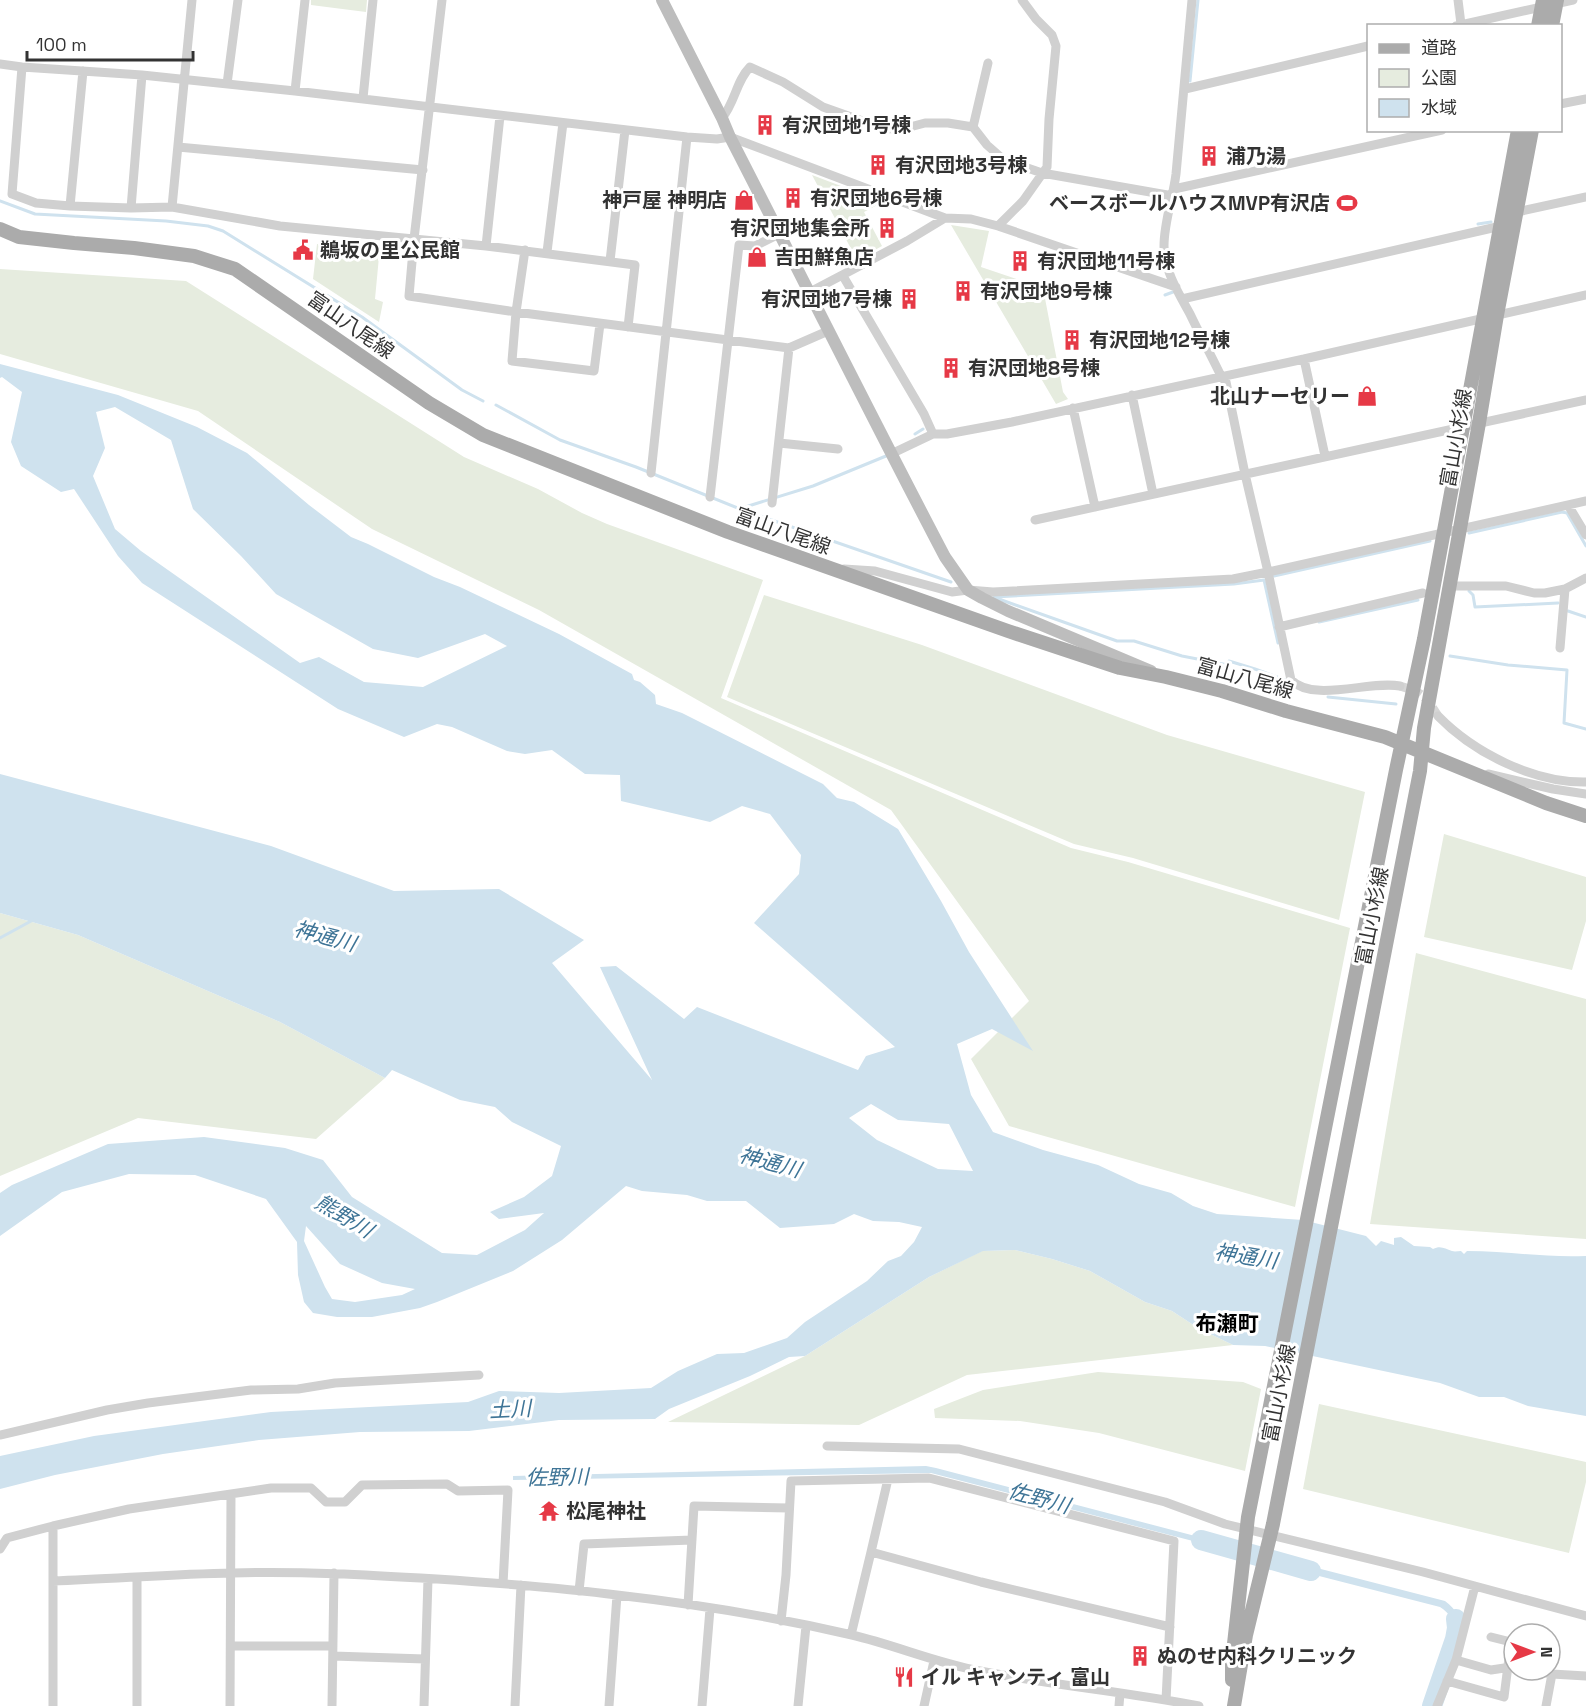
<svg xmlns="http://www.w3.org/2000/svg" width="1586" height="1706" font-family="'Space Grotesk','Noto Sans JP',sans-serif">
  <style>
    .green { fill: #e6ecdf }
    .water { fill: #cfe2ee; fill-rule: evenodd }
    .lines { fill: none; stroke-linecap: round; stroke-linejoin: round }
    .stream { stroke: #cfe2ee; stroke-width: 3 }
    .river { stroke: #cfe2ee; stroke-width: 20 }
    .street-tunnel { stroke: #d6d6d6; stroke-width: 9; stroke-dasharray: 9 4.5; stroke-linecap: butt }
    .street { stroke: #d0d0d0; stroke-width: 9 }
    .secondary { stroke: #bdbdbd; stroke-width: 12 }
    .primary { stroke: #ababab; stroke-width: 14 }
    .labels { text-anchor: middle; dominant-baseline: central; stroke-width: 6; stroke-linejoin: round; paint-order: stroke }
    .poi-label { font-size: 20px; font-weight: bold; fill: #333; stroke: #fff; text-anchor: start }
    .street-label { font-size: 20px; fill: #333; stroke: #fff }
    .water-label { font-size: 21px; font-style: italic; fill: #3f7597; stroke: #fff }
    .neighbourhood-label { font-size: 21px; font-weight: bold; fill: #000; stroke: #fff }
  </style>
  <rect width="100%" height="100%" fill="#fff"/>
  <path class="green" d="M 311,0 L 367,0 L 366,12 L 311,5 Z
    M 812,175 L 883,202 L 864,212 L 882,246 L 857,260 Z
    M 951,225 L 989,231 L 981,267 L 1043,288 L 1063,392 L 1068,399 L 1056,404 Z
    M 325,240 L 380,246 L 375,299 L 383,302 L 379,322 L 313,279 L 317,244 L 325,245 Z
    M 0,269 L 186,281 L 464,457 L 538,489 L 582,513 L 607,524 L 763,580 L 721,698 L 1071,848 L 1128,862 L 1350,928 L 1295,1207 L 1009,1126 L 971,1059 L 1029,1001 L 891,810 L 539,610 L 372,529 L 198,411 L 0,354 Z
    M 764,595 L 922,645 L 1167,735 L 1365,792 L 1339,920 L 1133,858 L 1074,844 L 727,697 Z
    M 1444,834 L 1586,877 L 1586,921 L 1572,970 L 1424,937 Z
    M 0,913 L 78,935 L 280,1022 L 385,1078 L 316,1139 L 138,1118 L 0,1176 Z
    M 1416,953 L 1586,999 L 1586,1239 L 1370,1224 Z
    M 1015,1250 L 1052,1259 L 1090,1271 L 1145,1302 L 1172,1311 L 1198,1328 L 1233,1345 L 967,1375 L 859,1425 L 668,1422 L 805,1356 L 929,1277 L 982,1251 Z
    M 1098,1372 L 1243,1382 L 1261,1389 L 1245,1471 L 1099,1433 L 1020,1421 L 935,1418 L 934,1409 L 983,1390 Z
    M 1319,1404 L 1586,1462 L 1586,1482 L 1569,1553 L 1303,1489 Z"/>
  <path class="water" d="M 0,364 L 118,395 L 197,427 L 247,453 L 309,505 L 351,537 L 368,544 L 434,577 L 460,587 L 559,634 L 632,674 L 634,680 L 640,682 L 655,695 L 656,704 L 682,713 L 823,784 L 837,798 L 854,802 L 898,829 L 941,901 L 969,952 L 1033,1051 L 992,1029 L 957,1044 L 971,1095 L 993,1132 L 1043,1150 L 1098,1165 L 1139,1184 L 1171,1193 L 1193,1206 L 1217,1214 L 1303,1220 L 1366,1236 L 1376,1246 L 1381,1241 L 1394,1245 L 1394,1238 L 1401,1237 L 1414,1246 L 1430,1247 L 1433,1249 C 1441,1245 1445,1249 1452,1251 C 1455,1252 1458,1251 1461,1251 L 1464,1254 L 1467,1251 C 1507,1251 1546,1258 1586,1256 L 1586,1416 L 1528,1406 L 1504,1397 L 1479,1397 L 1440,1383 L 1265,1346 L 1233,1345 L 1198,1328 L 1172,1311 L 1145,1302 L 1090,1271 L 1052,1259 L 1015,1250 L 983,1251 L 929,1277 L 805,1356 L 789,1357 L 750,1376 L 669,1409 L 655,1419 L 559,1420 L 469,1431 L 360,1432 L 259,1440 L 163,1454 L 55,1475 L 0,1489 L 0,1456 L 94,1436 L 271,1412 L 468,1402 L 499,1391 L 559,1393 L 651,1388 L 678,1371 L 717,1354 L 744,1353 L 787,1338 L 805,1322 L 867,1281 L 888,1261 L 901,1256 L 914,1242 L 922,1227 L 899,1222 L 873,1221 L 854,1214 L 834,1224 L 780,1228 L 746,1201 L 707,1201 L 687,1195 L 642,1191 L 626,1186 L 562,1240 L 513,1271 L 437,1302 L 420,1308 L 372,1317 L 337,1317 L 313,1313 L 304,1302 L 298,1275 L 297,1242 L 266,1199 L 195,1175 L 129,1174 L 62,1192 L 0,1236 L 0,1193 L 12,1185 L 108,1144 L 204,1137 L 285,1148 L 323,1160 L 352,1197 L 442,1253 L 477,1255 L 525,1230 L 544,1213 L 499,1219 L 490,1212 L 524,1197 L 552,1176 L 561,1146 L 512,1122 L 495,1107 L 460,1100 L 392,1070 L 385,1078 L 280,1022 L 78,935 L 0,913 L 0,774 L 271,846 L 394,891 L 499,889 L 584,940 L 552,963 L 652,1080 L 600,967 L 616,966 L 684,1019 L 697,1007 L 858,1070 L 866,1056 L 895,1047 L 754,923 L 799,874 L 801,855 L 770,814 L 742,806 L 710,822 L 621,801 L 620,775 L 585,774 L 552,750 L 525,754 L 507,751 L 452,727 L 437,724 L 404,737 L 338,709 L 142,583 L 118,556 L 74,489 L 61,492 L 21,466 L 11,442 L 22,392 L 2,377 L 0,378 ZM 115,407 L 171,440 L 193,509 L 241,556 L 276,594 L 373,649 L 418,658 L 485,634 L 507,646 L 423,687 L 364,682 L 319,657 L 300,663 L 141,551 L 115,529 L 93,476 L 105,448 L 96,412 ZM 871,1104 L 898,1120 L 949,1124 L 973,1171 L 938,1169 L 877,1140 L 849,1118 ZM 306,1226 L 340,1264 L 382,1283 L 415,1289 L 402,1295 L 355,1302 L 332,1299 L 325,1287 L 304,1241 Z
    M 926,1466 L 936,1468 L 1218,1542 L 1225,1542 L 1225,1551 L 1216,1547 L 931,1473 L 513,1480 L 513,1476 Z
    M 1286,1560 L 1445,1601 C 1463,1615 1461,1623 1458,1644 L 1450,1643 C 1455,1626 1455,1617 1440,1607 L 1284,1567 Z"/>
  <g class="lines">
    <path class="stream" d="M 1190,81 L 1198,0
      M 0,201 L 35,214 L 166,221 L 208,226 L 223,231 L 362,317 L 462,390 L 483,401
      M 1478,224 L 1491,222
      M 1165,295 L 1173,292
      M 496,405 L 560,440 L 636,467 L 740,509 L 951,582
      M 915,434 L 923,429
      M 742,508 L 813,486 L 886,456
      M 1469,533 L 1562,512 L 1567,513 L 1586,546
      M 1274,576 L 1430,541
      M 1469,591 L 1473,595 L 1475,607 L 1558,603
      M 994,597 L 1234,584 L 1264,580 L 1278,643
      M 996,598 L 1117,641 L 1134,641 L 1182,656 L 1228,665 L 1229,661 L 1255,669 L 1288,681
      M 1568,611 L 1586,617
      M 1319,622 L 1418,600
      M 1450,656 L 1508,665 L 1567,670 L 1564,723 L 1586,729
      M 1328,697 L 1396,704
      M 0,938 L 33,920"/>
    <path class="river" d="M 1201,1540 L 1311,1571
      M 1432,1706 L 1455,1639 L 1457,1628 L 1456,1619"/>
    <path class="street-tunnel" d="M 1400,686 C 1424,693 1425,696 1438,716"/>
    <path class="street" d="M 442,0 L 414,239 L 409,296 L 516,312 L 789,348 L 828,331
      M 1458,0 L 1461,24
      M 1456,26 L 1573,0
      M 0,64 L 22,67 L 142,75 L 295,91 L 687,137 L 717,139 L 730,137 L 945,218 L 971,219 L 998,226 L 1176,287
      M 22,67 L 12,194 L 36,203 L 70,206 L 131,208 L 172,207 L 280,226 L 486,246 L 635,265 L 628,327
      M 227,84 L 238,0
      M 1185,89 L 1368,46
      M 295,91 L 305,0
      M 363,98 L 373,0
      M 1560,104 L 1586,99
      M 722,118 C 735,103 736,81 750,67 L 783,82 L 823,107 L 885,129 L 906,128 L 925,123 L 948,123 L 973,127 L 987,145 L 1004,160 L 1042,173 L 1173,196
      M 973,127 L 988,63
      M 178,147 L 423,170
      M 1174,189 L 1442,130
      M 70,206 L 83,71
      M 172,207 L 192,0
      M 131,208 L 142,75
      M 1517,212 L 1586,197
      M 998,226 L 1023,201 L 1047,167 L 1049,119 L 1056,46 L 1052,35 L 1036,19 L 1022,0
      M 486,246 L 500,116
      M 525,250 L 516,312 L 512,361 L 594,371 L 600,324
      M 547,252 L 563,123
      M 610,261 L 625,130
      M 843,276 L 924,414 L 933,434
      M 810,292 L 907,241 L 945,218
      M 1182,299 L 1501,226
      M 1304,359 L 1325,456
      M 1132,395 L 1153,494
      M 1073,408 L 1095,507
      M 779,443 L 838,449
      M 891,454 L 933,434 L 947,434 L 1012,422 L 1304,359 L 1586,295
      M 651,473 L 687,137
      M 710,497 L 739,245 L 755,246 L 779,234
      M 772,503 L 789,348
      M 1568,505 L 1586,535
      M 1035,520 L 1586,400
      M 844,569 L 875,571 L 952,592 L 968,590 L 993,592 L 1233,579 L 1268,572 L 1245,474 L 1226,382 L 1221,376 C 1211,355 1200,335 1190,314 C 1179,294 1164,270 1164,246 C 1164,222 1173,198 1176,174 L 1192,0
      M 1456,586 L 1506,586 L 1534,593 L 1545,593 L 1565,589 L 1586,578
      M 1279,627 L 1423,593
      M 1560,648 L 1565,589
      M 1400,686 C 1370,680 1314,703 1291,680 L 1268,572 L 1586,501
      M 1438,716 C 1474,753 1534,783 1586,782
      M 1488,774 L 1553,789 L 1586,794
      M 0,1435 L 107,1410 L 148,1403 L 251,1390 L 298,1389 L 335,1383 L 479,1375
      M 827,1446 L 959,1449 L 1165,1502 L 1225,1524 L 1423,1572 L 1586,1616
      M 53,1526 L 53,1581 C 113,1579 173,1574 233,1573 C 301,1571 369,1575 437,1579 C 497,1583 557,1587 617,1595 C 695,1604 775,1617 852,1635 C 895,1645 936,1663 980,1671 C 1053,1685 1126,1692 1199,1706
      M 0,1549 L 7,1538 L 53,1526 L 129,1509 L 271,1488 L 311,1488 L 326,1502 L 345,1502 L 362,1485 L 447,1484 L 458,1491 L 508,1490 L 503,1584
      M 871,1552 L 888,1479
      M 579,1591 L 584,1544 L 692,1540
      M 688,1605 L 694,1506 L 789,1508
      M 781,1621 L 786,1575 L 791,1481 L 929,1478 L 1174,1541 L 1166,1700
      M 851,1635 L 871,1552 L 981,1582 L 1170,1627
      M 231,1646 L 333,1646
      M 333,1656 L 425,1659
      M 1456,1660 L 1491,1670 L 1511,1667
      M 1529,1670 L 1552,1674 L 1586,1676
      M 1447,1681 L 1504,1697 L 1511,1642 L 1491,1637
      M 53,1706 L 53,1581
      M 137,1706 L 137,1578
      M 230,1706 L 231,1494
      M 332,1706 L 334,1573
      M 424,1706 L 428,1579
      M 515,1706 L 521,1585
      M 609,1706 L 617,1595
      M 702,1706 L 710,1609
      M 798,1706 L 806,1626
      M 924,1706 L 934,1661
      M 1119,1706 L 1120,1693
      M 1437,1706 L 1456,1660 L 1475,1586
      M 1546,1706 L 1552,1674"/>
    <path class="secondary" d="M 662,0 L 722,118 L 730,137 C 802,277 872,418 945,557 L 968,590 L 982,598 L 1008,611 L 1151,671"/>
    <path class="primary" d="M 1538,26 L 1543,0
      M 1552,26 L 1557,0
      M 0,229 L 19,237 L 74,243 L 134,248 L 194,256 L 235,269 L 429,403 L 483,435 L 728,532 L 1008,631 L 1120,668 L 1166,677 L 1222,691 L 1286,711 L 1385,737 L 1546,803 L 1586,816
      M 1232,1680 L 1232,1662 L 1248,1517 L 1396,770 L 1424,639 L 1518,130
      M 1234,1706 L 1246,1635 L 1273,1524 L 1420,771 L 1424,728 L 1479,423 L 1497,315 L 1532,130"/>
  </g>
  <defs>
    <g id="building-bare" transform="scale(1.62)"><path d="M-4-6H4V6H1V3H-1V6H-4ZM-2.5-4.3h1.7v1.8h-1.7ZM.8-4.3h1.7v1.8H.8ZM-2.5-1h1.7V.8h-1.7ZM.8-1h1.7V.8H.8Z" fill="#e63946" stroke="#fff" stroke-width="2.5" paint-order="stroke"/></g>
    <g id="shop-bare" transform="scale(1.62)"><path d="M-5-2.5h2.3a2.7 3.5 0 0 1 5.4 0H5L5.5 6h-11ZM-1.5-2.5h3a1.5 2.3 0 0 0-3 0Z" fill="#e63946" stroke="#fff" stroke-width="2.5" paint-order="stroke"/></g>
    <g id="stadium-bare" transform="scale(1.62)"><path d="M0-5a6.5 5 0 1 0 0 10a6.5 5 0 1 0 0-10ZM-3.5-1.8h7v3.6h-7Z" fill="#e63946" stroke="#fff" stroke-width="2.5" paint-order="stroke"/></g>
    <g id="civic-bare" transform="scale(1.62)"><path d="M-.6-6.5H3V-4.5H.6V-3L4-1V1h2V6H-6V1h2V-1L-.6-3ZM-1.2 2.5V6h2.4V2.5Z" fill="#e63946" stroke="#fff" stroke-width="2.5" paint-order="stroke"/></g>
    <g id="temple-bare" transform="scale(1.62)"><path d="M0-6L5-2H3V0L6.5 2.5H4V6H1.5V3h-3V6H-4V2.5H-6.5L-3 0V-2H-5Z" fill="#e63946" stroke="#fff" stroke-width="2.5" paint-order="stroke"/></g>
    <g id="restaurant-bare" transform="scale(1.62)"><path d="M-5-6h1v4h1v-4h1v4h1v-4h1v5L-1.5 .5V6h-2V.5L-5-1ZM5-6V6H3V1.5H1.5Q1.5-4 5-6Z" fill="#e63946" stroke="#fff" stroke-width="2.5" paint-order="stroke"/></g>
  </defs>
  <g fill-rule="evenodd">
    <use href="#building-bare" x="765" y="125"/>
    <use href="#building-bare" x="1209" y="156"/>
    <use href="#building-bare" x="878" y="165"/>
    <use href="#building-bare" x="793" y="198"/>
    <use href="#shop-bare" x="744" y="200"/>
    <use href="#stadium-bare" x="1347" y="203"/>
    <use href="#building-bare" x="887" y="228"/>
    <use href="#civic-bare" x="303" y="250"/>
    <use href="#shop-bare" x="757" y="257"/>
    <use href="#building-bare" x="1020" y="261"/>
    <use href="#building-bare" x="963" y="291"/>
    <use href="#building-bare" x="909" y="299"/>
    <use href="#building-bare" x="1072" y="340"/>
    <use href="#building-bare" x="951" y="368"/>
    <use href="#shop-bare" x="1367" y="396"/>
    <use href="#temple-bare" x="549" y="1511"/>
    <use href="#building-bare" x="1140" y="1656"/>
    <use href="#restaurant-bare" x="904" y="1677"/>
  </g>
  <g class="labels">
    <g class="poi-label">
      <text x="782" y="125">有沢団地1号棟</text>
      <text x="1226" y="156">浦乃湯</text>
      <text x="895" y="165">有沢団地3号棟</text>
      <text x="810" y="198">有沢団地6号棟</text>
      <text x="727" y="200" text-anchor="end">神戸屋 神明店</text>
      <text x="1330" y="203" text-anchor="end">ベースボールハウスMVP有沢店</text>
      <text x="870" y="228" text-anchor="end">有沢団地集会所</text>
      <text x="320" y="250">鵜坂の里公民館</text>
      <text x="774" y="257">吉田鮮魚店</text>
      <text x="1037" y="261">有沢団地11号棟</text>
      <text x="980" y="291">有沢団地9号棟</text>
      <text x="892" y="299" text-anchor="end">有沢団地7号棟</text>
      <text x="1089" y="340">有沢団地12号棟</text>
      <text x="968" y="368">有沢団地8号棟</text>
      <text x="1350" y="396" text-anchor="end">北山ナーセリー</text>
      <text x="566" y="1511">松尾神社</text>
      <text x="1157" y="1656">ぬのせ内科クリニック</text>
      <text x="921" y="1677">イル キャンティ 富山</text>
    </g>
    <g class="street-label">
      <text transform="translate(351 325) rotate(35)">富山八尾線</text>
      <text transform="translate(1456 438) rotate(-80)">富山小杉線</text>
      <text transform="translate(783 531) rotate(20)">富山八尾線</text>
      <text transform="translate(1245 678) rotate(16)">富山八尾線</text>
      <text transform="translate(1372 916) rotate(-79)">富山小杉線</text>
      <text transform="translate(1279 1393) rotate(-79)">富山小杉線</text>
    </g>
    <g class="water-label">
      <text transform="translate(325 936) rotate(15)">神通川</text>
      <text transform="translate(770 1162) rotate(15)">神通川</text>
      <text transform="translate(344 1216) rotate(31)">熊野川</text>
      <text transform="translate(1246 1256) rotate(9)">神通川</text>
      <text transform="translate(510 1409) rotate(-3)">土川</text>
      <text transform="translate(557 1477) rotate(-1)">佐野川</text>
      <text transform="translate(1039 1498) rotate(15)">佐野川</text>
    </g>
    <g class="neighbourhood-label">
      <text x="1227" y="1323">布瀬町</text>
    </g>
  </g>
  <rect x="1367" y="24" width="195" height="108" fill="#ffffff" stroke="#adadad" stroke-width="1.5"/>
  <rect x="1379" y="44" width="30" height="9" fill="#ababab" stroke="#adadad" stroke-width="1.5"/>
  <text x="1421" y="54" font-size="18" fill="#333333">道路</text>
  <rect x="1379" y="69" width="30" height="18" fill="#e6ecdf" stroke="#adadad" stroke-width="1.5"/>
  <text x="1421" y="84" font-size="18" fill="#333333">公園</text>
  <rect x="1379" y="99" width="30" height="18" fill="#cfe2ee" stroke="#adadad" stroke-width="1.5"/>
  <text x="1421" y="114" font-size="18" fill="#333333">水域</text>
  <g transform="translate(1532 1652) rotate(90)"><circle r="28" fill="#ffffff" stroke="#adadad" stroke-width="1.5"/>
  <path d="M0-4.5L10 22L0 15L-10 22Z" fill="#e63946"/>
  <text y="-9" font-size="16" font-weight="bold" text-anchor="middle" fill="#333333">N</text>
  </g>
  <path d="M27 51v9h166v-9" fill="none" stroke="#333333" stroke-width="3"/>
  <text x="36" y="51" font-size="18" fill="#333333" stroke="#ffffff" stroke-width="4.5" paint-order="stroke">100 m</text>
</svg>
